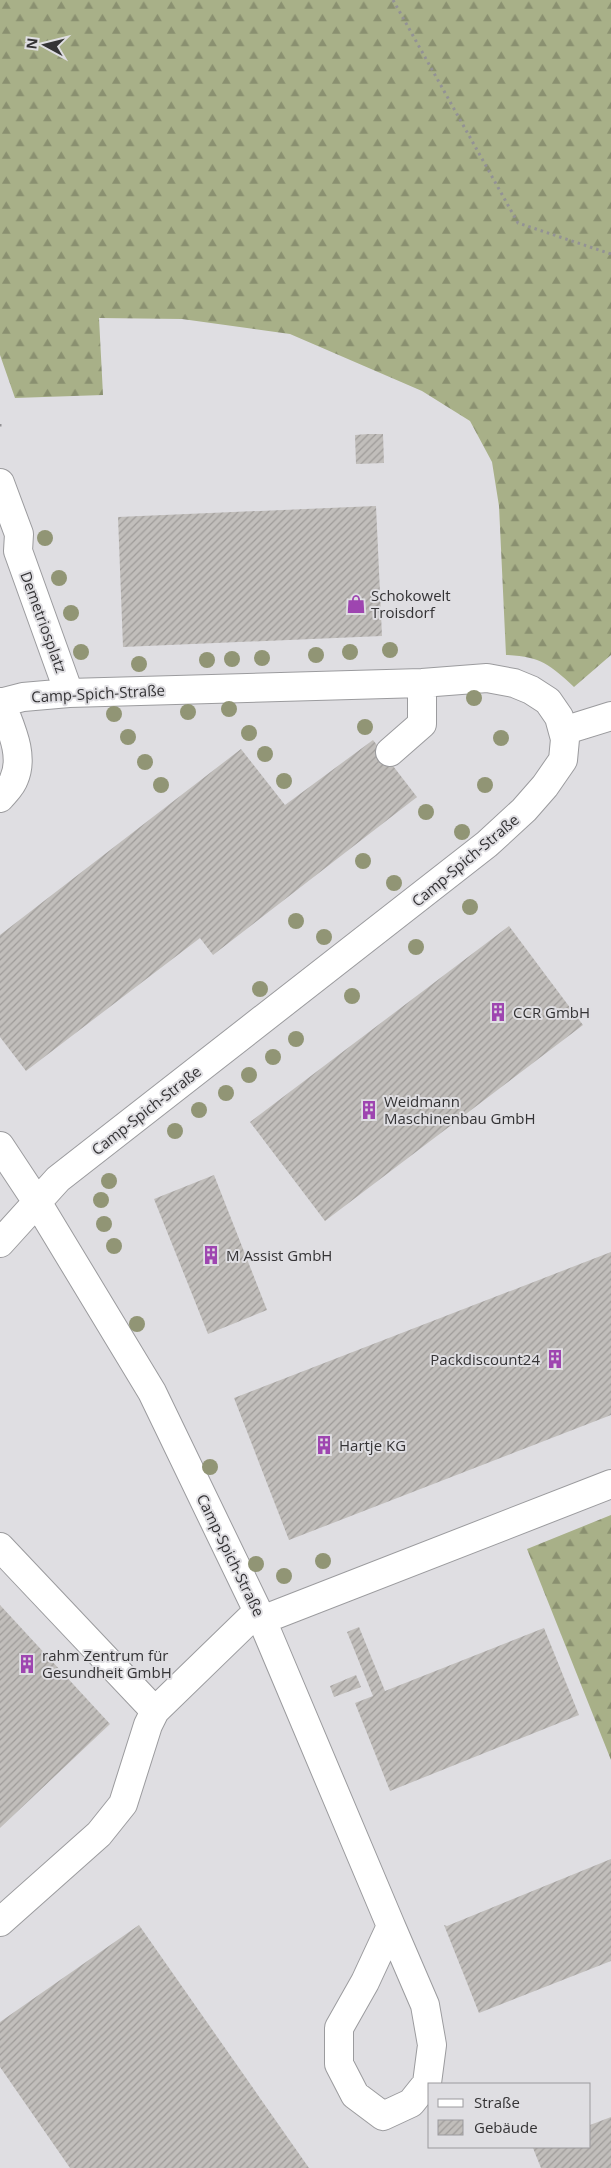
<svg xmlns="http://www.w3.org/2000/svg" width="611" height="2168" font-family="'Open Sans',sans-serif">
  <style>
    .forest { fill: url(#forest-firs) }
    .building { fill: url(#building-hatch) }
    .lines { fill: none; stroke-linecap: round; stroke-linejoin: round }
    .minor-casing { stroke: #9b9b9e; stroke-width: 30 }
    .path { stroke: #939295; stroke-width: 3; stroke-dasharray: 2.5 4; stroke-linecap: butt }
    .minor { stroke: #fff; stroke-width: 28 }
    .tree { fill: #919575 }
    .labels { text-anchor: middle; dominant-baseline: central; stroke-width: 4; stroke-linejoin: round; paint-order: stroke }
    .poi-label { font-size: 15px; fill: #343335; stroke: #dfdee2; text-anchor: start }
    .street-label { font-size: 15px; fill: #343335; stroke: #dfdee2 }
  </style>
  <defs>
    <pattern id="forest-firs" width="22" height="20" patternUnits="userSpaceOnUse" patternTransform="scale(1.25)"><rect width="22" height="20" fill="#a8b088"/><path d="M5 1l3.5 6h-7zM16 11l3.5 6h-7z" fill="#8a9070"/></pattern>
    <pattern id="building-hatch" width="6" height="6" patternUnits="userSpaceOnUse" patternTransform="scale(1.25)"><rect width="6" height="6" fill="#c1bebb"/><path d="M-1 1l2-2M0 6l6-6M5 7l2-2" fill="none" stroke="#9e9b99"/></pattern>
  </defs>
  <rect width="100%" height="100%" fill="#dfdee2"/>
  <path class="forest" d="M 0,0 L 611,0 L 611,655 L 574,687 C 549,664 541,657 506,655 L 499,506 L 492,462 L 470,421 L 422,391 L 290,334 L 182,319 L 99,318 L 103,395 L 15,398 L 0,355 Z
    M 611,1515 L 611,1760 L 527,1549 Z"/>
  <path class="building" d="M 368,434 L 383,434 L 384,463 L 356,464 L 355,435 Z
    M 376,506 L 382,636 L 123,647 L 118,517 Z
    M 373,740 L 417,797 L 213,955 L 200,938 L 26,1071 L 0,1037 L 0,935 L 241,749 L 285,805 Z
    M 509,926 L 583,1025 L 325,1221 L 250,1122 Z
    M 214,1175 L 267,1310 L 208,1334 L 154,1199 Z
    M 611,1252 L 611,1415 L 289,1540 L 234,1398 Z
    M 0,1605 L 110,1724 L 0,1828 Z
    M 359,1627 L 385,1691 L 544,1628 L 579,1715 L 390,1791 L 355,1703 L 373,1696 L 347,1632 Z
    M 356,1675 L 361,1687 L 334,1697 L 330,1686 Z
    M 611,1859 L 611,1961 L 479,2013 L 444,1925 L 447,1926 Z
    M 139,1925 L 309,2168 L 70,2168 L 0,2067 L 0,2022 Z
    M 611,2117 L 611,2168 L 541,2168 L 533,2148 L 590,2147 L 590,2125 Z"/>
  <g class="lines">
    <g class="minor-casing">
      <path id="minor" d="M 0,483 L 19,534 L 18,551 L 69,693
        M 0,703 L 23,697 L 69,693 L 422,683 L 487,678 L 514,683 L 531,690 L 548,701 L 559,717 L 565,739 L 563,760 L 545,786 L 524,810 L 487,844 L 58,1179 L 0,1243
        M 563,731 L 611,716
        M 390,752 L 422,724 L 422,683
        M 0,798 C 4,793 12,786 14,779 C 25,754 9,725 1,702
        M 0,1146 L 37,1202 L 152,1392 L 262,1620 L 391,1926 L 365,1982 L 339,2028 L 339,2064 L 355,2095 L 383,2116 L 411,2103 L 427,2083 L 432,2045 L 425,2005 L 391,1926
        M 0,1547 L 155,1711
        M 262,1620 L 611,1484
        M 0,1922 L 99,1834 L 123,1804 L 148,1725 L 155,1711 L 258,1611"/>
    </g>
    <path class="path" d="M 393,0 L 518,223 L 611,254
      M 0,424 L 0,427"/>
    <use href="#minor" class="minor"/>
  </g>
  <g class="tree">
    <circle cx="45" cy="538" r="8"/>
    <circle cx="59" cy="578" r="8"/>
    <circle cx="71" cy="613" r="8"/>
    <circle cx="390" cy="650" r="8"/>
    <circle cx="81" cy="652" r="8"/>
    <circle cx="350" cy="652" r="8"/>
    <circle cx="316" cy="655" r="8"/>
    <circle cx="262" cy="658" r="8"/>
    <circle cx="232" cy="659" r="8"/>
    <circle cx="207" cy="660" r="8"/>
    <circle cx="139" cy="664" r="8"/>
    <circle cx="474" cy="698" r="8"/>
    <circle cx="229" cy="709" r="8"/>
    <circle cx="188" cy="712" r="8"/>
    <circle cx="114" cy="714" r="8"/>
    <circle cx="365" cy="727" r="8"/>
    <circle cx="249" cy="733" r="8"/>
    <circle cx="128" cy="737" r="8"/>
    <circle cx="501" cy="738" r="8"/>
    <circle cx="265" cy="754" r="8"/>
    <circle cx="145" cy="762" r="8"/>
    <circle cx="284" cy="781" r="8"/>
    <circle cx="161" cy="785" r="8"/>
    <circle cx="485" cy="785" r="8"/>
    <circle cx="426" cy="812" r="8"/>
    <circle cx="462" cy="832" r="8"/>
    <circle cx="363" cy="861" r="8"/>
    <circle cx="394" cy="883" r="8"/>
    <circle cx="470" cy="907" r="8"/>
    <circle cx="296" cy="921" r="8"/>
    <circle cx="324" cy="937" r="8"/>
    <circle cx="416" cy="947" r="8"/>
    <circle cx="260" cy="989" r="8"/>
    <circle cx="352" cy="996" r="8"/>
    <circle cx="296" cy="1039" r="8"/>
    <circle cx="273" cy="1057" r="8"/>
    <circle cx="249" cy="1075" r="8"/>
    <circle cx="226" cy="1093" r="8"/>
    <circle cx="199" cy="1110" r="8"/>
    <circle cx="175" cy="1131" r="8"/>
    <circle cx="109" cy="1181" r="8"/>
    <circle cx="101" cy="1200" r="8"/>
    <circle cx="104" cy="1224" r="8"/>
    <circle cx="114" cy="1246" r="8"/>
    <circle cx="137" cy="1324" r="8"/>
    <circle cx="210" cy="1467" r="8"/>
    <circle cx="323" cy="1561" r="8"/>
    <circle cx="256" cy="1564" r="8"/>
    <circle cx="284" cy="1576" r="8"/>
  </g>
  <defs>
    <g id="shop-bare" transform="scale(1.5)"><path d="M-5-2.5h2.3a2.7 3.5 0 0 1 5.4 0H5L5.5 6h-11ZM-1.5-2.5h3a1.5 2.3 0 0 0-3 0Z" fill="#9e45b0" stroke="#dfdee2" stroke-width="2.5" paint-order="stroke"/></g>
    <g id="building-bare" transform="scale(1.5)"><path d="M-4-6H4V6H1V3H-1V6H-4ZM-2.5-4.3h1.7v1.8h-1.7ZM.8-4.3h1.7v1.8H.8ZM-2.5-1h1.7V.8h-1.7ZM.8-1h1.7V.8H.8Z" fill="#9e45b0" stroke="#dfdee2" stroke-width="2.5" paint-order="stroke"/></g>
  </defs>
  <g fill-rule="evenodd">
    <use href="#shop-bare" x="356" y="604"/>
    <use href="#building-bare" x="498" y="1012"/>
    <use href="#building-bare" x="369" y="1110"/>
    <use href="#building-bare" x="211" y="1255"/>
    <use href="#building-bare" x="555" y="1359"/>
    <use href="#building-bare" x="324" y="1445"/>
    <use href="#building-bare" x="27" y="1664"/>
  </g>
  <g class="labels">
    <g class="poi-label">
      <text x="371" y="595">Schokowelt<tspan x="371" dy="17">Troisdorf</tspan></text>
      <text x="513" y="1012">CCR GmbH</text>
      <text x="384" y="1101">Weidmann<tspan x="384" dy="17">Maschinenbau GmbH</tspan></text>
      <text x="226" y="1255">M Assist GmbH</text>
      <text x="540" y="1359" text-anchor="end">Packdiscount24</text>
      <text x="339" y="1445">Hartje KG</text>
      <text x="42" y="1655">rahm Zentrum für<tspan x="42" dy="17">Gesundheit GmbH</tspan></text>
    </g>
    <g class="street-label">
      <text transform="translate(44 622) rotate(70)">Demetriosplatz</text>
      <text transform="translate(98 693) rotate(-3)">Camp-Spich-Straße</text>
      <text transform="translate(465 860) rotate(-40)">Camp-Spich-Straße</text>
      <text transform="translate(146 1110) rotate(-38)">Camp-Spich-Straße</text>
      <text transform="translate(231 1555) rotate(64)">Camp-Spich-Straße</text>
    </g>
  </g>
  <rect x="428" y="2083" width="162" height="65" fill="#dfdee2" stroke="#9b9a9d"/>
  <rect x="438" y="2099" width="25" height="8" fill="#ffffff" stroke="#9b9a9d"/>
  <text x="474" y="2108" font-size="15" fill="#343335">Straße</text>
  <rect x="438" y="2120" width="25" height="15" fill="url(#building-hatch)" stroke="#9b9a9d"/>
  <text x="474" y="2133" font-size="15" fill="#343335">Gebäude</text>
  <g transform="translate(45 45) rotate(277)" stroke="#dfdee2" stroke-width="4" paint-order="stroke">
  <path d="M0-4L9 19L0 12L-9 19Z" fill="#343335"/>
  <text y="-8" font-size="14" font-weight="bold" text-anchor="middle" fill="#343335">N</text>
  </g>
</svg>
